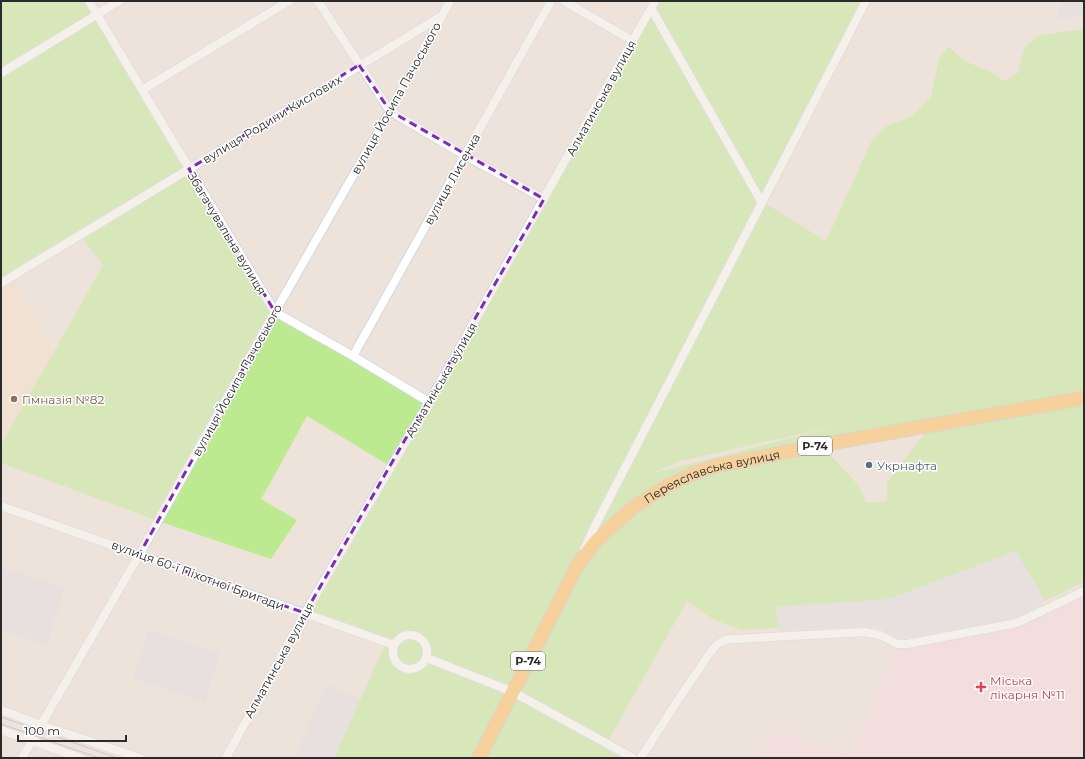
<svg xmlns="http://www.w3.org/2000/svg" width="1085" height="759" font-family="Montserrat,sans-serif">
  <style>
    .industrial { fill: #dddce5 }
    .education { fill: #f1dec8 }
    .medical { fill: #f5d7dd }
    .green { fill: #bdea91; fill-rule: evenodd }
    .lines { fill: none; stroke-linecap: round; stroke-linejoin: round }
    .street-casing { stroke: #d0d7e5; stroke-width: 10 }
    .primary-casing { stroke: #c3c3c3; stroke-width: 15 }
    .street { stroke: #fff; stroke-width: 8 }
    .primary { stroke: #ffbb4e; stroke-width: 13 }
    .tram { stroke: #9da4b7; stroke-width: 1 }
    .marked { fill: none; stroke: #7b2cbf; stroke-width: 3; stroke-dasharray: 8 5; stroke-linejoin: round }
    .education-dot { fill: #8d6e63; stroke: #fff; stroke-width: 1.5 }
    .service-dot { fill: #5c6f8a; stroke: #fff; stroke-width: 1.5 }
    .health-dot { fill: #e0444e; stroke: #fff; stroke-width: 1.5 }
    .labels { text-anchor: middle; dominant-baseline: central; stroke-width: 3; stroke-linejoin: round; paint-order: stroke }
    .shield { fill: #fff; stroke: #6a6a6a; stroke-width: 1 }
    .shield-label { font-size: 11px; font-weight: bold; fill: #2a2a2a }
    .street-label { font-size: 12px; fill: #2a2a2a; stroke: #fff }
    .education-label { font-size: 12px; fill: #785e54; stroke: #fff; text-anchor: start }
    .service-label { font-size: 12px; fill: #4e5e75; stroke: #fff; text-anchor: start }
    .health-label { font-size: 12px; fill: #be3a42; stroke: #fff; text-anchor: start }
  </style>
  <rect width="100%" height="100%" fill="#eee3da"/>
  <path class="industrial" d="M 1060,1 L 1084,1 L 1084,16 L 1058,19 Z
    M 1016,551 L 1045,601 L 1015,621 L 907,638 L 895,637 L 876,626 L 779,631 L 776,607 L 889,599 Z
    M 1,567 L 65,587 L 47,645 L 1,630 Z
    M 148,630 L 220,653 L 205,702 L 133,679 Z
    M 327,684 L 361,699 L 334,758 L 301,758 L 295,755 Z"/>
  <path class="education" d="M 13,276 L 53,353 L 1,445 L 1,283 Z"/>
  <path class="medical" d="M 1084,591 L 1084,758 L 759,758 L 775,731 L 851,755 L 897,644 L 1017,623 Z"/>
  <path class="green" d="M 1,1 L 89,1 L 275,312 L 428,401 L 655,1 L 866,1 L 763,202 L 826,241 L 871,142 L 888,125 L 912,117 L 931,96 L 939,58 L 949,47 L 965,61 L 991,72 L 1004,81 L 1018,73 L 1024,48 L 1040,35 L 1084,29 L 1084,582 L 1045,601 L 1016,551 L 889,599 L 776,607 L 778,628 L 741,630 L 714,620 L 687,601 L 613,732 L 608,743 L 633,758 L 334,758 L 386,642 L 305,613 L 390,466 L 307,416 L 268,487 L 261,499 L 297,520 L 271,559 L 158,521 L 1,463 L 1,445 L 103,265 L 80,235 L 1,283 ZM 853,422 L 852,422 L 650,474 L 681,461 ZM 931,425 L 887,483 L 887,501 L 866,503 L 860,487 L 821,445 Z"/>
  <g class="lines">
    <g class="street-casing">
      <path id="street" d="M 89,1 L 275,312 L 353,356 L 429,402
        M 318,1 L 390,111 L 464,155 L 544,199
        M 564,1 L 633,41
        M 651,8 L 762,203
        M 1,73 L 119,1
        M 142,90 L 289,1
        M 1,283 L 440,17
        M 353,356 L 551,1
        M 1,506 L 394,645
        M 584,550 L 595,526 L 866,1
        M393 652a17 17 0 1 1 34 0a17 17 0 1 1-34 0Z
        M 427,658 L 513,692 L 633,758
        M 1,710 L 41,725 L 140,758
        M 1,730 L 81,758
        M 22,758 L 139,555 L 275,312 L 390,111 L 450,1
        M 226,758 L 305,613 L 429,402 L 655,1
        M 641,758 C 660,728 679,697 700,668 C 705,660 713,646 721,642 C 725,639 732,639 736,639 L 865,632 L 880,635 L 897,644 L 907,644 L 1017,623 L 1084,591"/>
    </g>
    <g class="primary-casing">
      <g id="primary">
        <path id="s1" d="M 479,758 L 578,564 L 597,540 L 635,506 L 665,487 L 690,475 L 712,467 L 826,444 L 1084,398"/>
      </g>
    </g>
    <use href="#street" class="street"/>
    <use href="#primary" class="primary"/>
    <path class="tram" d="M 1,717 L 117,758
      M 1,724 L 99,758"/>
  </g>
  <path d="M0 0H1085V759H0ZM 359,65 L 390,111 L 544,199 L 305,613 L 139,555 L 275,312 L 189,169 Z" fill="#eee3da" fill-opacity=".55" fill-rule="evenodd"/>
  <path class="marked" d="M 359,65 L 390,111 L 544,199 L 305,613 L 139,555 L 275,312 L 189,169 Z"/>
  <circle class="education-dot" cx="14" cy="399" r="4"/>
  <circle class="service-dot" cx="869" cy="465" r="4"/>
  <path class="health-dot" d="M979 681h4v4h4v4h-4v4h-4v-4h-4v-4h4z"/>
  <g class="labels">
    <g class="shield">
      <rect x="798" y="437" width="34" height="18" rx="3"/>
      <rect x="511" y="652" width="34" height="18" rx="3"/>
    </g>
    <g class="shield-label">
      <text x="815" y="446">Р-74</text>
      <text x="528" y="661">Р-74</text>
    </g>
    <g class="street-label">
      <text transform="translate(396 98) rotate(-61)">вулиця Йосипа Пачоського</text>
      <text transform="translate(601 98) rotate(-61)">Алматинська вулиця</text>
      <text transform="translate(272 119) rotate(-31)">вулиця Родини Кислових</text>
      <text transform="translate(452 179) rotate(-61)">вулиця Лисенка</text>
      <text transform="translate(227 233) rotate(59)">Збагачувальна вулиця</text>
      <text transform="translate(237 380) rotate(-61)">вулиця Йосипа Пачоського</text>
      <text transform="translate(441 380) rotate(-60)">Алматинська вулиця</text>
      <text stroke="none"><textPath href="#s1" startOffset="383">Переяславська вулиця</textPath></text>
      <text transform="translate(198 575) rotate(20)">вулиця 60-ї Піхотної Бригади</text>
      <text transform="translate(279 660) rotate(-61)">Алматинська вулиця</text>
    </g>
    <g class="education-label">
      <text x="22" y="399">Гімназія №82</text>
    </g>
    <g class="service-label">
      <text x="877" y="465">Укрнафта</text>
    </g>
    <g class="health-label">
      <text x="990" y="680">Міська<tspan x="990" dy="14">лікарня №11</tspan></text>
    </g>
  </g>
  <rect width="1085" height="759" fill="none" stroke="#2a2a2a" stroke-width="4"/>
  <path d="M18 735v6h108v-6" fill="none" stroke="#2a2a2a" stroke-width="2"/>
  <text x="24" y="735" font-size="12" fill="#2a2a2a" stroke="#ffffff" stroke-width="3" paint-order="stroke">100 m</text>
</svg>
